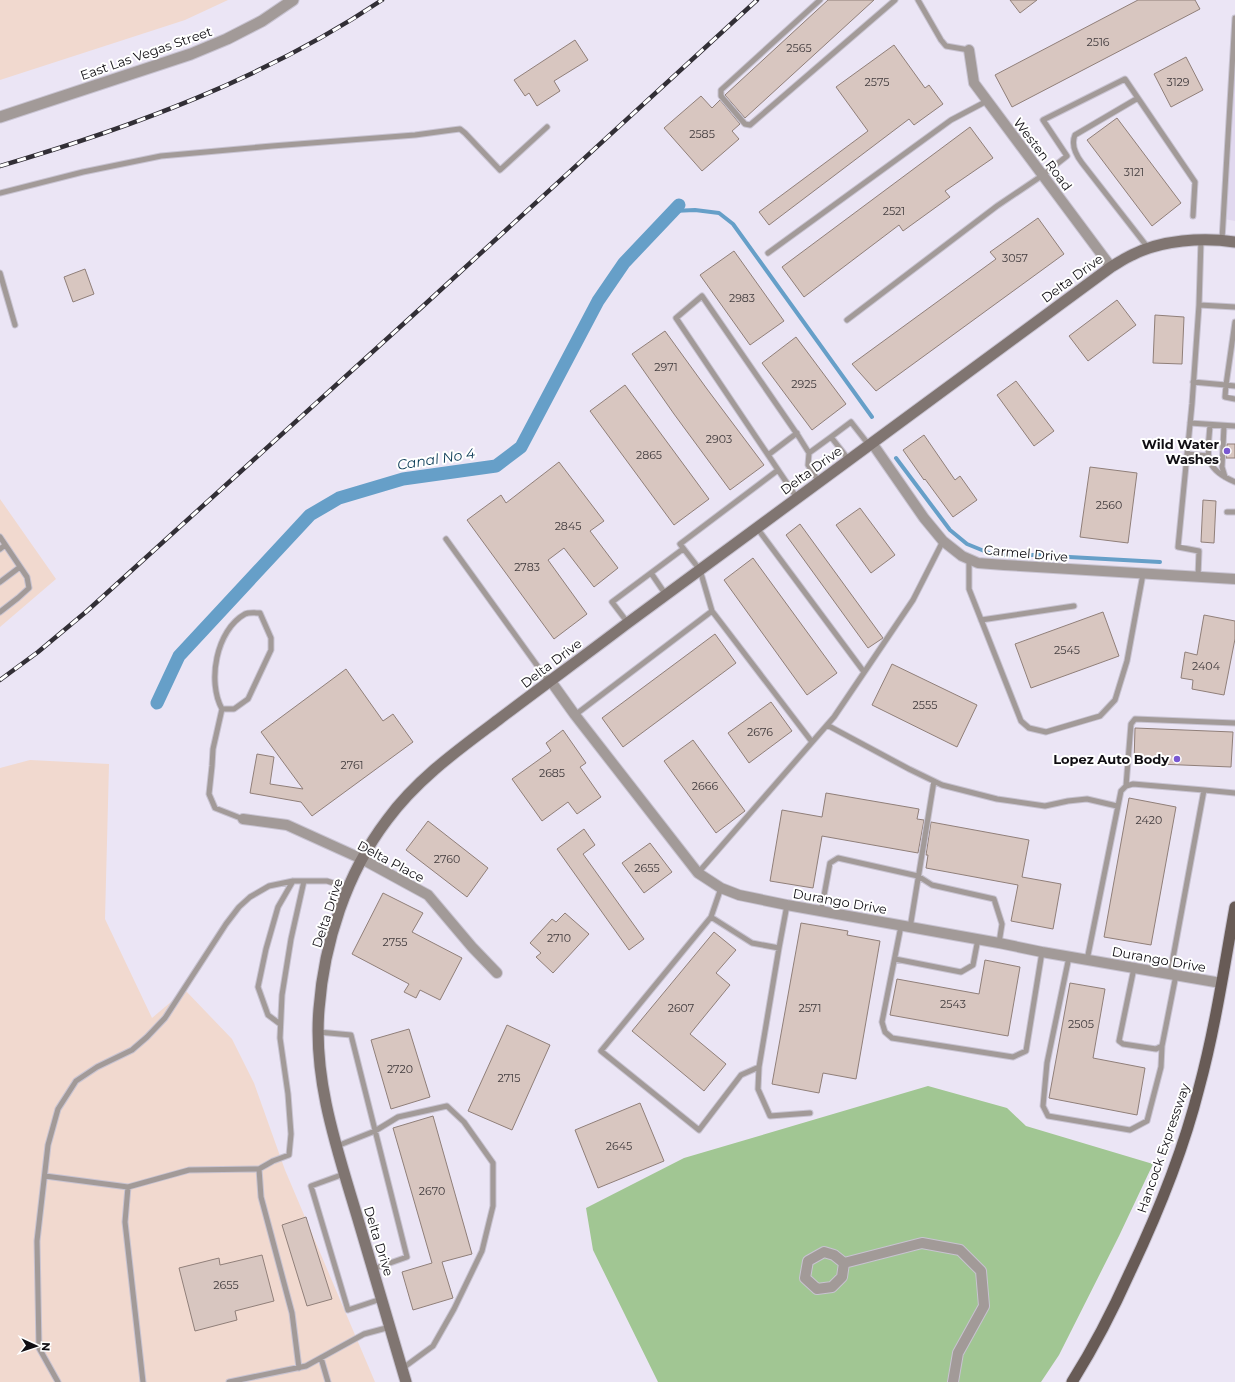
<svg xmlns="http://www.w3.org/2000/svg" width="1235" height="1382" font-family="Montserrat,sans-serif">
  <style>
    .built { fill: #e1d8ef }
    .industrial { fill: #f1d9cf }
    .green { fill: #a1c693 }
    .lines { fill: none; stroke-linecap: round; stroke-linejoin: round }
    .stream { stroke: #669fc8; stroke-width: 4 }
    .canal { stroke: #669fc8; stroke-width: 13 }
    .building { fill: #d8c6c0; stroke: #907f79 }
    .service-casing { stroke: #c8c3d1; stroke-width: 7 }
    .minor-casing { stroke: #c8c3d1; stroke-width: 12 }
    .tertiary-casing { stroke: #c8c3d1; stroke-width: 13 }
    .secondary-casing { stroke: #c8c3d1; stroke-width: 13 }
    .primary-casing { stroke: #c8c3d1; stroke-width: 13 }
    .service { stroke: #a29a98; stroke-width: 5 }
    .minor { stroke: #a29a98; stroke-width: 10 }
    .tertiary { stroke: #a29a98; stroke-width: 11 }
    .secondary { stroke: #807571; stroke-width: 11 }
    .primary { stroke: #685b56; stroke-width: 11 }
    .rail-casing { stroke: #322f36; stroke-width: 4.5 }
    .rail { stroke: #fff; stroke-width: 3; stroke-dasharray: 9; stroke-linecap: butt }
    .poi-dot { fill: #7958d2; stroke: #fff; stroke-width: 1.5 }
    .labels { text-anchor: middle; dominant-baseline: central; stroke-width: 4; stroke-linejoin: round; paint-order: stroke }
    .number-label { font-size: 11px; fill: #423c3e }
    .street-label { font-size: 13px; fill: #100e13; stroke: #fff }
    .poi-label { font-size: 13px; font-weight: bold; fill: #100e13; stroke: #fff; text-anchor: end }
    .water-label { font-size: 14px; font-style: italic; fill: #0b3b57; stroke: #fff }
  </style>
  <rect width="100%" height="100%" fill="#ebe5f5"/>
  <path class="built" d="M 1235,13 L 1235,221 L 1224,219 Z"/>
  <path class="industrial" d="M 0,0 L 228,0 L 185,20 L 0,80 Z
    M 0,499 L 56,579 L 0,627 Z
    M 30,760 L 109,764 L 105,919 L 152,1018 L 185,990 L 232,1039 L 254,1083 L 285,1170 L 375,1382 L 0,1382 L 0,768 Z"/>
  <path class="green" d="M 928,1086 L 1007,1108 L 1026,1126 L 1153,1164 L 1119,1236 L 1059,1355 L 1041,1382 L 658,1382 L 593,1250 L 586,1208 L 684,1158 Z"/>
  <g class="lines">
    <path class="stream" d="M 673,211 L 695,210 L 719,213 L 733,224 L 872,417
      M 896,458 L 950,530 L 967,544 L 994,555 L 1048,555
      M 1069,557 L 1160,562"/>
    <path class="canal" d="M 157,703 L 179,656 L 310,515 L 339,498 L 403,479 L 496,466 L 521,447 L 598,301 L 624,263 L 679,205"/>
  </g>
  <path class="building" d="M 828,0 L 874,0 L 745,118 L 725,95 Z
    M 1010,0 L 1037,0 L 1020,13 Z
    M 1138,0 L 1195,0 L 1200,9 L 1012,107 L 995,75 Z
    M 575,40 L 588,60 L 554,81 L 560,91 L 537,106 L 529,93 L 525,96 L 514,80 Z
    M 894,45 L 925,88 L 929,85 L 943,104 L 914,125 L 909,119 L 769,225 L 759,212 L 868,131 L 836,87 Z
    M 1186,57 L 1203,90 L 1171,107 L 1154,74 Z
    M 701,96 L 712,108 L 720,100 L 740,124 L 732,131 L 739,139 L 702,171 L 664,128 Z
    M 1117,118 L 1181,203 L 1152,226 L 1087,140 Z
    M 970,127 L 993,158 L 945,191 L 950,197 L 903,231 L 899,225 L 804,297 L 782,267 Z
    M 1038,218 L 1064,254 L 876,391 L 852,364 L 996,259 L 990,252 Z
    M 734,251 L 784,321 L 750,345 L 700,275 Z
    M 85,269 L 94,294 L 73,302 L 64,277 Z
    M 1117,300 L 1136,325 L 1088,361 L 1069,336 Z
    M 1155,315 L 1184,317 L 1182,364 L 1153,363 Z
    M 665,331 L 707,389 L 764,465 L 730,490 L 674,414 L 632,354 Z
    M 796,337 L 846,404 L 812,430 L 762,363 Z
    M 1016,381 L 1054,431 L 1034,446 L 997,395 Z
    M 625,385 L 709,499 L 674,525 L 590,411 Z
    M 924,435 L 955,480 L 960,476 L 977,500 L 953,517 L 925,479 L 924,480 L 903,450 Z
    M 1227,444 L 1235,444 L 1235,458 L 1226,458 Z
    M 559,462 L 604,521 L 590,531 L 618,568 L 594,587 L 564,548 L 548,560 L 587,614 L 554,639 L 467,520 L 501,495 L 506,503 Z
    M 1090,467 L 1137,473 L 1128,543 L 1080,537 Z
    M 1203,500 L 1216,501 L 1214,543 L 1201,542 Z
    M 860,508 L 895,555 L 871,573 L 836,525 Z
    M 800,524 L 883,638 L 868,648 L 786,535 Z
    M 753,558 L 837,673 L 807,695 L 724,580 Z
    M 1103,612 L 1119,656 L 1031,688 L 1015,644 Z
    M 1204,615 L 1235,621 L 1235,639 L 1224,695 L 1192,689 L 1193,680 L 1181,678 L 1185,652 L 1197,655 Z
    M 715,634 L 736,663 L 623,747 L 602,718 Z
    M 892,664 L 977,705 L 957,747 L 872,705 Z
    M 346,669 L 383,721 L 393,714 L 413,742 L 312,816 L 301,802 L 250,793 L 257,754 L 274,757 L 270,784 L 303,789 L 261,732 Z
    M 771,702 L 792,731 L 749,763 L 728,733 Z
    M 1135,728 L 1233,732 L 1231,767 L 1134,763 Z
    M 563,730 L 586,763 L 580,767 L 601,797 L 577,814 L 568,802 L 542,821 L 512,779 L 551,751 L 546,743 Z
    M 693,740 L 745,811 L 716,833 L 664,761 Z
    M 826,793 L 919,809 L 917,819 L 924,820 L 918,853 L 822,836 L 813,888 L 770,881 L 782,810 L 822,817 Z
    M 1129,798 L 1176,807 L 1151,945 L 1104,937 Z
    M 428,821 L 488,868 L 467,897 L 406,850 Z
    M 931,822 L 1029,840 L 1022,877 L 1061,884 L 1053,929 L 1011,921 L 1018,885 L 926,868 L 928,855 L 926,855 Z
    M 584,829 L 595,845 L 583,854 L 644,939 L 629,950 L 557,849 Z
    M 650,843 L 672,872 L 644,893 L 622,863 Z
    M 383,893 L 423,913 L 412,932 L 462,958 L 440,1000 L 420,990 L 416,998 L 404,992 L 409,984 L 352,954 Z
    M 565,913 L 589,934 L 553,973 L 536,957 L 541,953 L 530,943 L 552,919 L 556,922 Z
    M 801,923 L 848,931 L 847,935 L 880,941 L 856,1079 L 823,1073 L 819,1093 L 772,1084 Z
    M 714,932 L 736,950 L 716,973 L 730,985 L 690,1034 L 726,1064 L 704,1091 L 632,1031 Z
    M 985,960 L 1020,967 L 1008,1036 L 890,1015 L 897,979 L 979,994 Z
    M 1070,983 L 1105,989 L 1093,1058 L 1145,1068 L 1137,1115 L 1049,1098 Z
    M 507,1025 L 550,1045 L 512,1130 L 468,1111 Z
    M 409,1029 L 430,1097 L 391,1109 L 371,1040 Z
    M 640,1103 L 664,1161 L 598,1188 L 575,1130 Z
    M 433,1116 L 472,1254 L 442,1262 L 453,1298 L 413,1310 L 402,1272 L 432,1263 L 393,1128 Z
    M 306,1217 L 332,1299 L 307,1306 L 282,1225 Z
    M 262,1255 L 274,1301 L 235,1311 L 237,1320 L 195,1331 L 179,1268 L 219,1258 L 220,1265 Z"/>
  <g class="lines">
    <g class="service-casing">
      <path id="service" d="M 820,0 L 721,90 L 721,96 L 745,124 L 750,125 L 895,0
        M 918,0 L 941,40 L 946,46 L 969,50
        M 1138,98 L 1075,135 C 1071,144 1076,155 1082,163 L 1149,249
        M 0,193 L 83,172 L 161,156 L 272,146 L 415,135 L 452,130 L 460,129 L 465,133 L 500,170 L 547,127
        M 1201,240 L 1199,305 L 1235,307
        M 1222,240 L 1235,18
        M 768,253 L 951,120 L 987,101
        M 0,273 L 15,325
        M 847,320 L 997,206 L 1043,175 L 1067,156 L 1043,120 L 1125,79 L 1195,182 L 1193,216
        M 1235,322 L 1226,385 L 1235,386
        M 1193,382 L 1226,385 L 1225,397 L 1235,399
        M 1190,423 L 1235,426
        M 1210,425 C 1208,455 1202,468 1235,482
        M 1224,426 L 1222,467 L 1225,477
        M 809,453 L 808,465 L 819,482
        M 1187,454 L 1208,456
        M 768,455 L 797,433
        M 849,460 L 831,437 L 851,422 L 869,445
        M 797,498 L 676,318 L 702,296 L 799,437 L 809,453 L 831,437
        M 1227,512 L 1235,512
        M 757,528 L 864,672
        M 0,537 L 27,577 L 29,588 L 18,598 L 0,612
        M 446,539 L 549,682
        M 0,549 L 5,545
        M 969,559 L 969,589 L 1021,721 L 1029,728 L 1046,732 L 1100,716 L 1115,700 L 1127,661 L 1143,574
        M 651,573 L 666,595
        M 1198,577 L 1199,551 L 1178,547 L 1192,404 L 1199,305
        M 0,582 L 20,567
        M 712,611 L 700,570 L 680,544 L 778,470
        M 981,620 L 1074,606
        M 628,623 L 612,602 L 683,549
        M 222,709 L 234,709 L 248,699 L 271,650 L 271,638 L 260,613 C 256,613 249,612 245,614 C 216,630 207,682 222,709 L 213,749 L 212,766 L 209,794 L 215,808 L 243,819
        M 575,715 L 712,611 L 812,742
        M 827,725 L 909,769 L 942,785 L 997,799 L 1045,806 L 1068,801 L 1087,799 L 1117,806
        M 1126,786 L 1131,724 L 1135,719 L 1235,723
        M 698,873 L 834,717 L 913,600 L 943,541
        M 721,888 L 711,917 L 601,1051 L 699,1130 L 741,1075 L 759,1067 L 779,948 L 787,905
        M 821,912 L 830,863 L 838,858 L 918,876 L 932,885 L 994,899 L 1002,924 L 999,943
        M 711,917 L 752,943 L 779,948
        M 901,926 L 882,1022 L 885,1032 L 892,1038 L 1013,1057 L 1026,1051 L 1042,952
        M 910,928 L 934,781
        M 1069,957 L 1047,1063 L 1043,1106 L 1048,1116 L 1130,1130 L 1147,1121 L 1161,1067 L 1162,1046
        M 895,959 L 961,972 L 973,965 L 978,939
        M 1087,960 L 1121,791 L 1126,786 L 1133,784 L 1204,790
        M 1134,968 L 1119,1041 L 1123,1044 L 1156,1049 L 1162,1046 L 1176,975
        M 1170,974 L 1204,790 L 1235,793
        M 280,1024 L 268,1015 L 258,987 L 266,949 L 278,907 L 293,881
        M 318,1032 L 351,1035 L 407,1257 L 373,1269
        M 759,1067 L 758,1089 L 770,1116 L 810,1113
        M 337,1146 L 375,1131 L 398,1117 L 447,1106 L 464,1122 L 493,1163 L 493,1206 L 482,1251 L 454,1309 L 433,1346 L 403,1368
        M 344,1174 L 311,1186 L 348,1310 L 381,1299
        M 45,1176 L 128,1187
        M 321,1358 L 328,1382
        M 299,1368 L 292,1313 L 261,1197 L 259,1169 L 273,1161 L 289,1155 L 291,1134 L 288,1094 L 280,1038 L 282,995 L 291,939 L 304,881
        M 58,1382 L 39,1348 L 37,1241 L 48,1145 L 58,1109 L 76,1081 L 97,1067 L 132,1050 L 147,1037 L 165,1018 L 226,924 L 239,907 L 250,897 L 269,886 L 293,881 L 327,881 L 349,888
        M 143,1382 L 125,1222 L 128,1187 L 189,1170 L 259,1169
        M 229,1382 L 306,1366 L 364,1334 L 390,1327"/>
    </g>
    <g class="minor-casing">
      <path id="minor" d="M 969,50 L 974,83 L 1111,267
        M 872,443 L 924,518 L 943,541 L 962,556 L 978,563 L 1004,565 L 1235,579
        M 550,680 L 575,715 L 698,873 L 721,888 L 739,895 L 787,905 L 999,943 L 1042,952 L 1221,983
        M 243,819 L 287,825 L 362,859 L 428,895 L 472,947 L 497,973
        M 824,1252 L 834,1255 L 844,1263 L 842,1277 L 832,1287 L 817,1289 L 805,1278 L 808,1261 Z
        M 844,1263 L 922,1243 L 960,1250 L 981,1271 L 984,1306 L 958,1353 L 953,1382"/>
    </g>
    <g class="tertiary-casing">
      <path id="tertiary" d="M 0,117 L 191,54 L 227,39 L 262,21 L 293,0"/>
    </g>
    <g class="secondary-casing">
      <path id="secondary" d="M 406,1382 C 390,1327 373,1271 357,1216 C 337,1149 313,1080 319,1009 C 324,943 346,874 387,820 C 417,779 458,750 498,720 C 540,688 583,657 625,625 C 787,506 949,386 1111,267 C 1118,263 1125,258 1132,255 C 1161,240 1203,237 1235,242"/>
    </g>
    <g class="primary-casing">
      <path id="primary" d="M 1072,1382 C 1094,1347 1113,1310 1130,1272 C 1158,1213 1183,1152 1199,1088 C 1215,1029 1224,968 1235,907"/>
    </g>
    <use href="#service" class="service"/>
    <use href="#minor" class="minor"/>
    <use href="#tertiary" class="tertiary"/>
    <use href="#secondary" class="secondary"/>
    <use href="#primary" class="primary"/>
    <g class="rail-casing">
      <path id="rail" d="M 0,166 C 133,127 266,78 382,0
        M 0,680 L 38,652 L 87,611 L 422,307 L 757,0"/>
    </g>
    <use href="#rail" class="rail"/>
  </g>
  <g class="poi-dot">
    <circle cx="1227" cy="451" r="4"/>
    <circle cx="1177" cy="759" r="4"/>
  </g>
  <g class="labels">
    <g class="number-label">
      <text x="1098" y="42">2516</text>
      <text x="799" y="48">2565</text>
      <text x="877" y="82">2575</text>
      <text x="1178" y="82">3129</text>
      <text x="702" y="134">2585</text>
      <text x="1134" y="172">3121</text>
      <text x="894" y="211">2521</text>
      <text x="1015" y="258">3057</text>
      <text x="742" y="298">2983</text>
      <text x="666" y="367">2971</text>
      <text x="804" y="384">2925</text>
      <text x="719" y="439">2903</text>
      <text x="649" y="455">2865</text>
      <text x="1109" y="505">2560</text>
      <text x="568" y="526">2845</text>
      <text x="527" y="567">2783</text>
      <text x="1067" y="650">2545</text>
      <text x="1206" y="666">2404</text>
      <text x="925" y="705">2555</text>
      <text x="760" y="732">2676</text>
      <text x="352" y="765">2761</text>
      <text x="552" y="773">2685</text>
      <text x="705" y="786">2666</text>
      <text x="1149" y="820">2420</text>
      <text x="447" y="859">2760</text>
      <text x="647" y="868">2655</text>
      <text x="559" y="938">2710</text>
      <text x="395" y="942">2755</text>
      <text x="953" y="1004">2543</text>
      <text x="681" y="1008">2607</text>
      <text x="810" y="1008">2571</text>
      <text x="1081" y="1024">2505</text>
      <text x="400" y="1069">2720</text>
      <text x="509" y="1078">2715</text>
      <text x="619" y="1146">2645</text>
      <text x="432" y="1191">2670</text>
      <text x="226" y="1285">2655</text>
    </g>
    <g class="street-label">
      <text transform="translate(146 53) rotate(-19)">East Las Vegas Street</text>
      <text transform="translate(1043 154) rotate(53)">Westen Road</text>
      <text transform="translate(1072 278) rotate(-36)">Delta Drive</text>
      <text transform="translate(811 470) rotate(-36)">Delta Drive</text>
      <text transform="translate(1026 553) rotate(5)">Carmel Drive</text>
      <text transform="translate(551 663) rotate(-37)">Delta Drive</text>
      <text transform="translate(391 861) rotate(28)">Delta Place</text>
      <text transform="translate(840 901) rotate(10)">Durango Drive</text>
      <text transform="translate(327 913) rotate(-72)">Delta Drive</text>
      <text transform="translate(1159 959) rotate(10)">Durango Drive</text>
      <text transform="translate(1163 1148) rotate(-71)">Hancock Expressway</text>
      <text transform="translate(379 1241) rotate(73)">Delta Drive</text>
    </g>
    <g class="poi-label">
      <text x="1219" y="444">Wild Water<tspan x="1219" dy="15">Washes</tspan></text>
      <text x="1169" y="759">Lopez Auto Body</text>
    </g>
    <g class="water-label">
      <text transform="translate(436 459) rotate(-9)">Canal No 4</text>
    </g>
  </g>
  <g transform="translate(36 1346) rotate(93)" stroke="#ffffff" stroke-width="3" paint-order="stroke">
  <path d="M0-3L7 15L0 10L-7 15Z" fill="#100e13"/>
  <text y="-6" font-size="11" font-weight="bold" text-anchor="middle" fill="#100e13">N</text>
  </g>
</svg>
